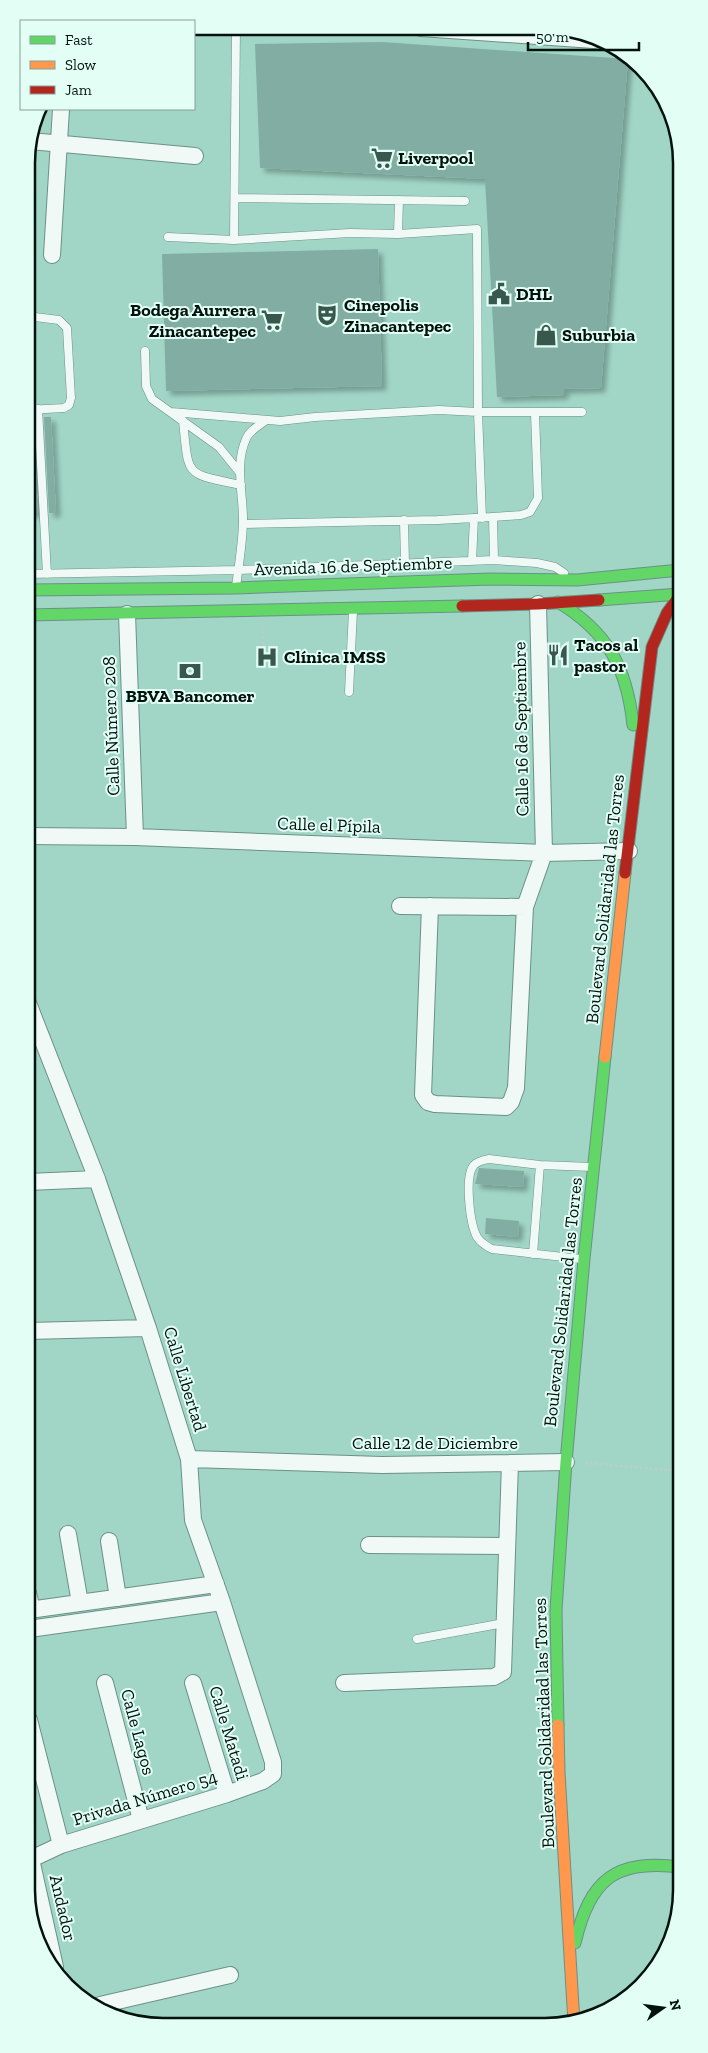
<svg xmlns="http://www.w3.org/2000/svg" width="708" height="2053" font-family="'Zilla Slab',serif">
  <style>
    .building { fill: #82ada2; filter: url(#shadow) }
    .lines { fill: none; stroke-linecap: round; stroke-linejoin: round }
    .lane-casing { stroke: #6b9187; stroke-width: 9 }
    .street-casing { stroke: #6b9187; stroke-width: 18 }
    .fast-casing { stroke: #6b9187; stroke-width: 13 }
    .slow-casing { stroke: #6b9187; stroke-width: 13 }
    .jam-casing { stroke: #6b9187; stroke-width: 13 }
    .path { stroke: #bdcec9; stroke-width: 2.5; stroke-dasharray: 2.5 2.5; stroke-linecap: butt }
    .lane { stroke: #f1f9f7; stroke-width: 8 }
    .street { stroke: #f1f9f7; stroke-width: 16 }
    .fast { stroke: #63d668; stroke-width: 11 }
    .slow { stroke: #ff974d; stroke-width: 11 }
    .jam { stroke: #b3261e; stroke-width: 11 }
    .labels { text-anchor: middle; dominant-baseline: central; stroke-width: 4; stroke-linejoin: round; paint-order: stroke }
    .poi-label { font-size: 18px; font-weight: bold; fill: #00120c; stroke: #e3fef5; text-anchor: start }
    .street-label { font-size: 18px; fill: #00120c; stroke: #e3fef5 }
    .rim { fill: none; stroke: #00120c; stroke-width: 2.5 }
  </style>
  <defs>
    <filter id="shadow"><feDropShadow dx="4.5" dy="4.5" stdDeviation="2.5" flood-color="#0004"/></filter>
  </defs>
  <rect width="100%" height="100%" fill="#a1d6c7"/>
  <path class="building" d="M 382,42 L 628,59 L 601,388 L 564,389 L 564,395 L 497,397 L 485,179 L 260,168 L 255,44 Z
    M 378,249 L 382,386 L 166,391 L 162,254 Z
    M 27,417 L 33,417 L 38,513 L 27,513 Z
    M 44,417 L 51,417 L 56,513 L 49,513 Z
    M 479,1168 L 524,1171 L 523,1187 L 475,1184 Z
    M 486,1218 L 519,1221 L 518,1237 L 485,1234 Z"/>
  <g class="lines">
    <g class="lane-casing">
      <path id="lane" d="M 235,198 L 465,201
        M 398,234 L 399,200
        M 168,237 L 234,240 L 350,233 L 398,234 L 477,229 L 478,412 L 482,518
        M 234,240 L 236,27
        M 27,316 L 59,320 L 67,328 L 71,398 L 69,405 L 64,408 L 27,410
        M 145,351 L 146,386 L 152,399 L 219,447 L 240,473
        M 38,409 L 47,574
        M 171,412 L 280,421 L 315,417 L 439,410 L 478,412 L 582,412
        M 183,421 C 189,478 184,473 241,485
        M 493,517 L 494,560
        M 404,520 L 405,564
        M 243,524 L 438,520 L 493,517 L 521,515 L 530,512 L 538,498 L 535,413
        M 472,561 L 474,518
        M 27,574 L 239,570 L 494,560 L 537,563 L 555,567 L 564,573
        M 236,586 C 239,566 242,545 243,524 C 244,496 234,466 246,439 C 249,431 258,426 265,421
        M 349,692 L 353,611
        M 533,1254 L 540,1165
        M 581,1259 L 492,1249 C 486,1246 481,1243 477,1237 C 470,1224 464,1176 474,1165 C 478,1161 484,1160 489,1159 L 540,1165 L 592,1167
        M 417,1639 L 504,1623"/>
    </g>
    <g class="street-casing">
      <path id="street" d="M 421,28 L 594,40
        M 30,141 L 195,156
        M 52,255 L 61,109
        M 127,614 L 135,837
        M 27,836 L 135,837 L 544,853 L 629,851
        M 400,906 L 525,907
        M 430,906 L 423,1095 L 428,1102 L 435,1104 L 506,1107 L 511,1102 L 516,1088 L 525,907 L 544,853 L 538,604
        M 28,1003 L 97,1179 L 148,1328 L 189,1459 L 193,1520 L 222,1602 L 273,1762 L 273,1774 L 263,1781 L 227,1794 L 61,1845 L 29,1860
        M 28,1182 L 97,1179
        M 28,1331 L 148,1328
        M 189,1459 L 382,1465 L 566,1462
        M 68,1534 L 80,1603
        M 109,1541 L 118,1598
        M 369,1545 L 507,1546
        M 28,1593 L 32,1610
        M 29,1610 L 216,1584
        M 29,1629 L 222,1602
        M 105,1683 L 141,1820
        M 193,1683 L 227,1794
        M 344,1683 L 494,1677 L 503,1672 L 510,1463
        M 29,1720 L 61,1845
        M 31,1859 L 55,1967
        M 100,2005 L 230,1975"/>
    </g>
    <g class="fast-casing">
      <path id="fast" d="M 27,590 L 236,588 L 490,579 L 577,580 L 680,570
        M 599,600 L 680,594
        M 558,602 C 608,632 627,668 633,725
        M 27,615 L 462,606
        M 558,1725 L 556,1610 L 566,1462 L 584,1259 L 605,1057
        M 575,1943 C 590,1879 615,1859 681,1867"/>
    </g>
    <g class="slow-casing">
      <path id="slow" d="M 605,1057 L 625,873
        M 558,1725 L 559,1772 L 574,2023"/>
    </g>
    <g class="jam-casing">
      <path id="jam" d="M 462,606 L 538,604 L 599,600
        M 625,873 L 652,647 L 667,613 L 680,595"/>
    </g>
    <path class="path" d="M 263,649 L 263,628
      M 585,1463 L 681,1471"/>
    <use href="#lane" class="lane"/>
    <use href="#street" class="street"/>
    <use href="#fast" class="fast"/>
    <use href="#slow" class="slow"/>
    <use href="#jam" class="jam"/>
  </g>
  <defs>
    <g id="supermarket-bare" transform="scale(1.725)"><path d="M-6-5.5h2.5l.6 2H6L4.5 2H-2.5L-4.4-4H-6ZM-1.5 3.2a1.3 1.3 0 1 0 .1 0ZM3 3.2a1.3 1.3 0 1 0 .1 0Z" fill="#38574d" stroke="#e3fef5" stroke-width="2.5" paint-order="stroke"/></g>
    <g id="civic-bare" transform="scale(1.725)"><path d="M-.6-6.5H3V-4.5H.6V-3L4-1V1h2V6H-6V1h2V-1L-.6-3ZM-1.2 2.5V6h2.4V2.5Z" fill="#38574d" stroke="#e3fef5" stroke-width="2.5" paint-order="stroke"/></g>
    <g id="theatre-bare" transform="scale(1.725)"><path d="M-5-5.5Q0-4 5-5.5V0Q5 5 0 6Q-5 5-5 0ZM-3.3-2.5H-1v1.5H-3.3ZM1-2.5H3.3v1.5H1ZM-2.8 1Q0 5.5 2.8 1Z" fill="#38574d" stroke="#e3fef5" stroke-width="2.5" paint-order="stroke"/></g>
    <g id="shop-bare" transform="scale(1.725)"><path d="M-5-2.5h2.3a2.7 3.5 0 0 1 5.4 0H5L5.5 6h-11ZM-1.5-2.5h3a1.5 2.3 0 0 0-3 0Z" fill="#38574d" stroke="#e3fef5" stroke-width="2.5" paint-order="stroke"/></g>
    <g id="restaurant-bare" transform="scale(1.725)"><path d="M-5-6h1v4h1v-4h1v4h1v-4h1v5L-1.5 .5V6h-2V.5L-5-1ZM5-6V6H3V1.5H1.5Q1.5-4 5-6Z" fill="#38574d" stroke="#e3fef5" stroke-width="2.5" paint-order="stroke"/></g>
    <g id="hospital-bare" transform="scale(1.725)"><path d="M-5-5h3v3.5h4V-5h3V5h-3V1.5h-4V5h-3Z" fill="#38574d" stroke="#e3fef5" stroke-width="2.5" paint-order="stroke"/></g>
    <g id="bank-bare" transform="scale(1.725)"><path d="M-6-4H6V4H-6ZM0-2.3a2.3 2.3 0 1 0 0 4.6a2.3 2.3 0 1 0 0-4.6Z" fill="#38574d" stroke="#e3fef5" stroke-width="2.5" paint-order="stroke"/></g>
  </defs>
  <g fill-rule="evenodd">
    <use href="#supermarket-bare" x="382" y="158"/>
    <use href="#civic-bare" x="499" y="294"/>
    <use href="#theatre-bare" x="327" y="315"/>
    <use href="#supermarket-bare" x="272" y="320"/>
    <use href="#shop-bare" x="546" y="335"/>
    <use href="#restaurant-bare" x="558" y="655"/>
    <use href="#hospital-bare" x="267" y="657"/>
    <use href="#bank-bare" x="190" y="671"/>
  </g>
  <g class="labels">
    <g class="poi-label">
      <text x="398" y="158">Liverpool</text>
      <text x="516" y="294">DHL</text>
      <text x="344" y="305">Cinepolis<tspan x="344" dy="21">Zinacantepec</tspan></text>
      <text x="256" y="310" text-anchor="end">Bodega Aurrera<tspan x="256" dy="21">Zinacantepec</tspan></text>
      <text x="562" y="335">Suburbia</text>
      <text x="574" y="645">Tacos al<tspan x="574" dy="21">pastor</tspan></text>
      <text x="284" y="657">Clínica IMSS</text>
      <text x="190" y="696" text-anchor="middle">BBVA Bancomer</text>
    </g>
    <g class="street-label">
      <text transform="translate(353 566) rotate(-2)">Avenida 16 de Septiembre</text>
      <text transform="translate(111 726) rotate(-92)">Calle Número 208</text>
      <text transform="translate(521 729) rotate(-91)">Calle 16 de Septiembre</text>
      <text transform="translate(329 825) rotate(2)">Calle el Pípila</text>
      <text transform="translate(605 899) rotate(-84)">Boulevard Solidaridad las Torres</text>
      <text transform="translate(563 1302) rotate(-84)">Boulevard Solidaridad las Torres</text>
      <text transform="translate(185 1379) rotate(73)">Calle Libertad</text>
      <text x="435" y="1443">Calle 12 de Diciembre</text>
      <text transform="translate(544 1723) rotate(-92)">Boulevard Solidaridad las Torres</text>
      <text transform="translate(138 1732) rotate(75)">Calle Lagos</text>
      <text transform="translate(229 1733) rotate(73)">Calle Matadi</text>
      <text transform="translate(145 1798) rotate(-17)">Privada Número 54</text>
      <text transform="translate(63 1908) rotate(77)">Andador</text>
    </g>
  </g>
  <path d="M0 0H708V2053H0ZM163 35H545A128 128 0 0 1 673 163V1890A128 128 0 0 1 545 2018H163A128 128 0 0 1 35 1890V163A128 128 0 0 1 163 35Z" fill="#e3fef5" fill-rule="evenodd"/>
  <path class="rim" d="M163 35H545A128 128 0 0 1 673 163V1890A128 128 0 0 1 545 2018H163A128 128 0 0 1 35 1890V163A128 128 0 0 1 163 35Z"/>
  <rect x="20" y="20" width="175" height="90" fill="#e3fef5" stroke="#88a098"/>
  <rect x="30" y="36" width="25" height="8" fill="#63d668" stroke="#88a098"/>
  <text x="65" y="45" font-size="15" fill="#00120c">Fast</text>
  <rect x="30" y="61" width="25" height="8" fill="#ff974d" stroke="#88a098"/>
  <text x="65" y="70" font-size="15" fill="#00120c">Slow</text>
  <rect x="30" y="86" width="25" height="8" fill="#b3261e" stroke="#88a098"/>
  <text x="65" y="95" font-size="15" fill="#00120c">Jam</text>
  <g transform="translate(663 2008) rotate(76)" stroke="#e3fef5" stroke-width="4" paint-order="stroke">
  <path d="M0-4L9 19L0 12L-9 19Z" fill="#00120c"/>
  <text y="-8" font-size="14" font-weight="bold" text-anchor="middle" fill="#00120c">N</text>
  </g>
  <path d="M528 42v8h111v-8" fill="none" stroke="#00120c" stroke-width="2.5"/>
  <text x="536" y="42" font-size="15" fill="#00120c" stroke="#e3fef5" stroke-width="4" paint-order="stroke">50 m</text>
</svg>
